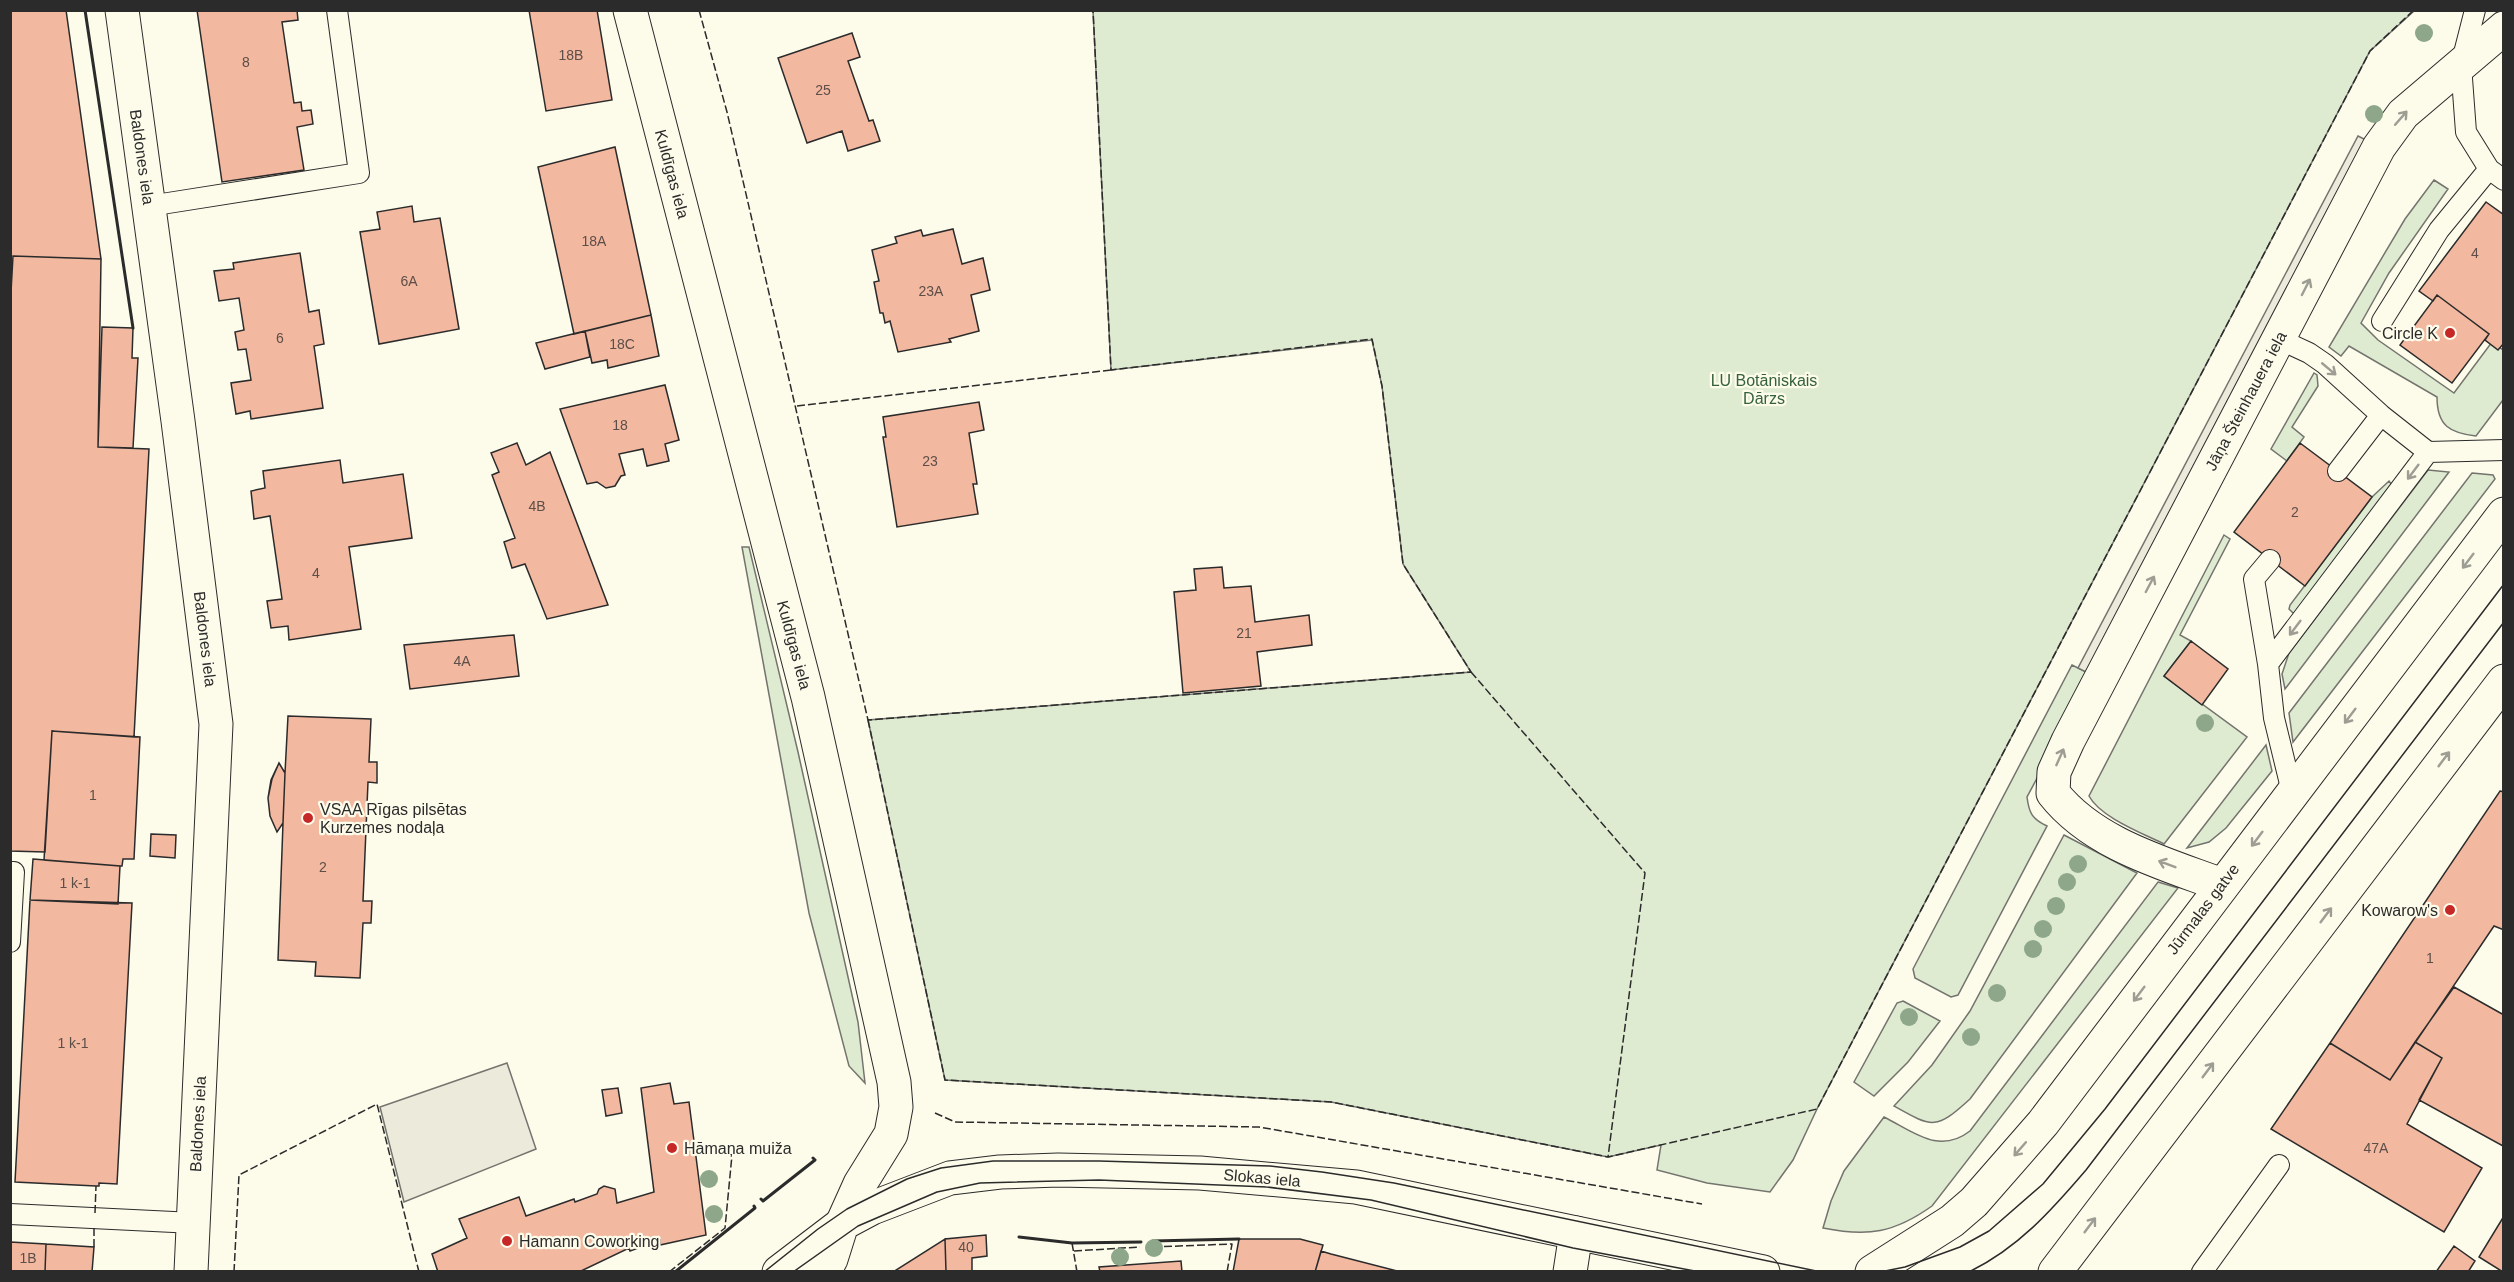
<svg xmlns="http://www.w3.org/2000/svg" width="2514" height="1282" font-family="Arial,sans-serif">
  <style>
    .green { fill: #deebd1; stroke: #74746e; stroke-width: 1.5 }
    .parking { fill: #eceadb; stroke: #74746e; stroke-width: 1.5 }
    .building { fill: #f2b8a0; stroke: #2b2b2b; stroke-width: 1.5 }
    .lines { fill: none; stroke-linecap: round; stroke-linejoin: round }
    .lane-casing { stroke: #2b2b2b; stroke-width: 22 }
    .street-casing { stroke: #2b2b2b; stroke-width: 35 }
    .secondary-casing { stroke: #2b2b2b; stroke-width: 35 }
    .lane { stroke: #fdfbea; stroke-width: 20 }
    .street { stroke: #fdfbea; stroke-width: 33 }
    .secondary { stroke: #fdfbea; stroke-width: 33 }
    .tram { stroke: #2b2b2b; stroke-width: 1.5 }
    .fence { stroke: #2b2b2b; stroke-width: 1.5; stroke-dasharray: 8 3; stroke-linecap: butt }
    .wall { stroke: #2b2b2b; stroke-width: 3 }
    .tree { fill: #8ea78a }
    .oneway { stroke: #9e9d94 }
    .poi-dot { fill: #c62828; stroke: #fdfbea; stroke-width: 2 }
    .labels { text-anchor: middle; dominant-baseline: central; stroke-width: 4.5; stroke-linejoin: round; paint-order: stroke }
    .number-label { font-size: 14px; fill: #5d4e48 }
    .street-label { font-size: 16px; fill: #2b2b2b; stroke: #fdfbea }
    .poi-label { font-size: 16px; fill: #2b2b2b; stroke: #fdfbea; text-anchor: start }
    .park-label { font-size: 16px; fill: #34623c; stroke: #fdfbea }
  </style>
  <rect width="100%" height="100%" fill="#fdfbea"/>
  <path class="green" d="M 1093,11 L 2414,11 L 2370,51 L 1817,1109 L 1793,1160 L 1770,1192 L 1707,1183 L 1657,1170 L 1661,1145 L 1608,1157 L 1331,1102 L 945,1080 L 868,720 L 1471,672 L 1403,564 L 1382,386 L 1372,340 L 1111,370 Z
    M 2434,180 L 2448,189 L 2389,273 L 2361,323 L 2378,340 L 2454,393 L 2492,342 L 2503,350 L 2503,400 L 2476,436 C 2450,433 2437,426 2437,397 L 2349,346 L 2341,356 L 2329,347 L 2405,219 Z
    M 2314,373 L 2317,375 L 2318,386 L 2292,427 L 2304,437 L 2287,461 L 2271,449 Z
    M 2428,470 L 2449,472 L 2285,689 L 2282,674 L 2289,653 Z
    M 2472,473 L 2493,475 L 2495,479 L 2293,742 L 2289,713 Z
    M 2389,481 L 2392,485 L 2298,612 L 2293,613 L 2289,609 L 2290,605 L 2372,497 Z
    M 2224,535 L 2230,539 L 2180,635 L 2191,641 L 2164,676 L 2247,737 L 2164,844 C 2142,833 2100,817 2089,796 Z
    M 742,547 L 749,547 L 798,752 L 858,1022 L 865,1083 L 849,1066 L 809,913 Z
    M 2072,665 L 2092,675 L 2027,797 C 2029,813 2032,819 2047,826 L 1958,995 L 1951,997 L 1915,978 L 1913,969 Z
    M 2266,745 L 2272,771 L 2226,828 L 2209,842 L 2187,848 Z
    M 2064,835 L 2137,873 L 1970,1099 C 1936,1130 1933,1128 1894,1106 L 1932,1065 L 1970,1011 Z
    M 2158,882 L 2178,888 L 1932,1206 C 1894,1233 1868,1237 1823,1228 L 1831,1201 L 1844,1171 L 1884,1117 C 1914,1132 1939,1155 1970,1131 Z
    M 1903,1001 L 1940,1021 L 1908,1062 L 1874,1096 L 1854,1082 L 1897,1003 Z"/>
  <path class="parking" d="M 2358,136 L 2370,142 L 2092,675 L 2078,668 Z
    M 507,1063 L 536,1149 L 404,1202 L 380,1107 Z"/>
  <path class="building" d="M 10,10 L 66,10 L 101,259 L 13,256 L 10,310 Z
    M 197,10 L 297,10 L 298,20 L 282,22 L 294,103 L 301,102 L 302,111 L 311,110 L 313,124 L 297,127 L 304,170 L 222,182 Z
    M 529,10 L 597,10 L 612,100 L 546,111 Z
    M 852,33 L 860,57 L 848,61 L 869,121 L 873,120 L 880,141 L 848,151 L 842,131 L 807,143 L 778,58 Z
    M 615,147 L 651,315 L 574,334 L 538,167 Z
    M 2486,202 L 2504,215 L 2504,343 L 2498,350 L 2485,340 L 2489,334 L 2437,295 L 2433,301 L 2419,291 Z
    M 412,206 L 414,222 L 440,218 L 459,329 L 379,344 L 360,232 L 380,229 L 377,212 Z
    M 953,229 L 962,264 L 983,258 L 990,290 L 971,295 L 979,331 L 949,339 L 951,342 L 898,352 L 890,321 L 885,323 L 883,313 L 880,313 L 874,282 L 879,281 L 872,250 L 897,243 L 895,237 L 921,230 L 923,236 Z
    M 300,253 L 309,312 L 319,310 L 324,344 L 314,346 L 323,408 L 251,419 L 250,411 L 236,414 L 231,383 L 251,380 L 246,349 L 238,350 L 235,332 L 244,330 L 239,298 L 219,301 L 214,271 L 234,269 L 233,263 Z
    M 13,256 L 101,259 L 98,447 L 149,449 L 134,737 L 52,731 L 45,852 L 10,851 L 10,310 Z
    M 2437,295 L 2489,334 L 2452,383 L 2400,345 Z
    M 651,315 L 659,356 L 608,368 L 607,360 L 592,363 L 585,331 Z
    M 102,327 L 133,328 L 132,358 L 138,358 L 133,448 L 98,447 Z
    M 585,331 L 590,357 L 545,369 L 536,343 Z
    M 665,385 L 679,440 L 665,444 L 669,461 L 647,466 L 643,449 L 619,454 L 625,475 L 621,476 L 615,486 L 606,488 L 597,482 L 587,484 L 560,409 Z
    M 979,402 L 984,430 L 969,433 L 977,484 L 973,484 L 978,514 L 897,527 L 883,437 L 886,437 L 883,417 Z
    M 517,443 L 526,465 L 550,452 L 608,605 L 547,619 L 525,564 L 512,568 L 504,542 L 515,538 L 492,475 L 499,472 L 491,453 Z
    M 2300,443 L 2372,497 L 2305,586 L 2234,532 Z
    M 340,460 L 343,483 L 403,474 L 412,538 L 349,547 L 361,629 L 289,640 L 288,626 L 271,628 L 267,601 L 282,599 L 270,516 L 254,519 L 251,491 L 265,488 L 263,471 Z
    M 1222,567 L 1224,588 L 1251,586 L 1255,622 L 1309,615 L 1312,645 L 1257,652 L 1261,686 L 1183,693 L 1174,592 L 1196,590 L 1194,569 Z
    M 514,635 L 519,676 L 410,689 L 404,645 Z
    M 2191,641 L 2228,669 L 2202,705 L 2164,676 Z
    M 288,716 L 371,719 L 369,762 L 377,762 L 377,783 L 368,782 L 363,901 L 372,901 L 371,923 L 363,923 L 360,978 L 315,976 L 316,962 L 278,960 L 283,823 L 277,832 L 270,816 L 268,798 L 272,779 L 279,763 L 285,773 Z
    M 52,731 L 140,737 L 134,859 L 123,859 L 122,866 L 120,866 L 44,860 Z
    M 279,763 L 285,773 L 283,823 L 277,832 L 270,816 L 268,798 L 271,780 Z
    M 2500,791 L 2504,792 L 2504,930 L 2494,926 L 2390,1080 L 2330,1043 Z
    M 151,834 L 176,835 L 175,858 L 150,856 Z
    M 33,859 L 120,866 L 118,904 L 30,900 Z
    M 30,900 L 132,903 L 117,1184 L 99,1183 L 99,1186 L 96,1186 L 15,1182 Z
    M 2454,987 L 2504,1015 L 2503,1146 L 2419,1100 L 2442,1058 L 2415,1042 Z
    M 2415,1042 L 2442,1058 L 2407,1124 L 2482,1168 L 2444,1232 L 2271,1129 L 2330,1043 L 2390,1080 Z
    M 670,1083 L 674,1104 L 689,1102 L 706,1235 L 660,1245 L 660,1240 L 630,1251 L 629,1248 L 579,1272 L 438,1272 L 432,1254 L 467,1238 L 459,1219 L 519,1197 L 526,1216 L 574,1199 L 575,1202 L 597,1194 L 599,1189 L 604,1186 L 615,1189 L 617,1203 L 654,1192 L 641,1088 Z
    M 618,1088 L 622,1113 L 606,1116 L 602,1090 Z
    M 2504,1216 L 2504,1272 L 2503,1272 L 2479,1257 Z
    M 986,1235 L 987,1256 L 972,1258 L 972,1272 L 946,1272 L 945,1239 Z
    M 945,1239 L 946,1272 L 893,1272 Z
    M 1239,1239 L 1300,1239 L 1323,1245 L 1315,1272 L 1233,1272 Z
    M 10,1242 L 46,1244 L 45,1272 L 10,1272 Z
    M 46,1244 L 94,1247 L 92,1272 L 45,1272 Z
    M 2454,1246 L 2475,1261 L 2468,1272 L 2436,1272 Z
    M 1321,1251 L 1331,1254 L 1401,1272 L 1315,1272 Z
    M 1181,1261 L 1182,1272 L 1100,1272 L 1099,1267 Z"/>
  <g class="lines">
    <g class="lane-casing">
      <path id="lane" d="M 2475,10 L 2461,65 L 2466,132 L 2489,169
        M 149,206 L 359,173 L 337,10
        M 2382,321 L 2439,230 L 2489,169 L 2504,180
        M 2279,339 L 2309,353 L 2325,364 L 2381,415 L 2428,452
        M 2338,471 L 2381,415
        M 2268,664 L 2254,579 L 2270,560
        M 2292,792 L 2274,718 L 2268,664 L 2428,452 L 2504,450
        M 10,872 L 14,872 L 10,942
        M 10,1214 L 194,1223
        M 2202,1272 L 2279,1165"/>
    </g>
    <g class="street-casing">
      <path id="street" d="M 122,10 L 178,421 L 216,724 L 191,1272
        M 630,10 L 808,697 L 894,1082 L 896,1107 L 891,1134 L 860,1184 L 842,1224
        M 2222,885 C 2163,863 2093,844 2053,793 L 2054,772 L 2068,741 L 2379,147 L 2403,114 L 2504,28
        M 1570,1272 L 1576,1233"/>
    </g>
    <g class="secondary-casing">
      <path id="secondary" d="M 779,1272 L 842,1224 L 872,1208 L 950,1178 L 1000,1172 L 1058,1170 L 1200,1173 L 1356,1187 L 1763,1272
        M 824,1272 L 831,1259 L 842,1224
        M 1872,1272 L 1952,1221 L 1974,1202 L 2043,1123 L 2504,514
        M 2055,1272 L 2504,681"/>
    </g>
    <use href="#lane" class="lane"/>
    <use href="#street" class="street"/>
    <use href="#secondary" class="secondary"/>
    <path class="tram" d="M 764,1272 L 818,1229 L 847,1209 L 907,1179 L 941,1168 L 993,1161 L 1099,1161 L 1270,1166 L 1322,1172 L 1394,1183 L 1821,1272
      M 793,1272 L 858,1226 L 937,1192 L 980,1183 L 1099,1180 L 1267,1187 L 1371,1200 L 1573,1248 L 1700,1272
      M 1880,1272 L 1905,1267 L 1960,1247 L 1989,1231 L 2043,1184 L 2105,1109 L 2504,584
      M 1969,1272 C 2018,1248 2051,1211 2086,1170 L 2504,622"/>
    <path class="fence" d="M 699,10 L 727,112 L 868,720 L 1471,672 L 1403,564 L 1382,386 L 1372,339 L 1111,370 L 1093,10
      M 797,406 L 1111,370
      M 1471,672 L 1645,873 L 1608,1157
      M 868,720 L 945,1080 L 1331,1102 L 1608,1157 L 1817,1109 L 2370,51 L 2414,10
      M 935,1113 L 955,1122 L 1259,1127 L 1702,1204
      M 95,1213 L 96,1186
      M 1072,1243 L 1077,1272
      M 94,1247 L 94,1225
      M 1153,1247 L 1232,1244 L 1227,1272
      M 1074,1251 L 1140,1247
      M 234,1272 L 239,1175 L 377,1104 L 419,1272
      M 669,1272 L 725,1228 L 732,1155"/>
    <path class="wall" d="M 85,10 L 133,328
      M 761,1199 L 763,1201 L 815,1160 L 813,1158
      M 1019,1237 L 1072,1243 L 1141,1242
      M 1153,1241 L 1239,1239
      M 675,1272 L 755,1208 L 754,1206"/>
  </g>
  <g class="tree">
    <circle cx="2424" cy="33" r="9"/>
    <circle cx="2374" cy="114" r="9"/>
    <circle cx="2205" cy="723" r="9"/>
    <circle cx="2078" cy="864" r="9"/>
    <circle cx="2067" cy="882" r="9"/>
    <circle cx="2056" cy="906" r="9"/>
    <circle cx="2043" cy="929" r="9"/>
    <circle cx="2033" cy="949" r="9"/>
    <circle cx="1997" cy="993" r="9"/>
    <circle cx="1909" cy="1017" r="9"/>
    <circle cx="1971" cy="1037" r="9"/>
    <circle cx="709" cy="1179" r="9"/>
    <circle cx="714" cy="1214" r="9"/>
    <circle cx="1154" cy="1248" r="9"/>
    <circle cx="1120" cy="1257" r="9"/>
  </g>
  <defs><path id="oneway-shaft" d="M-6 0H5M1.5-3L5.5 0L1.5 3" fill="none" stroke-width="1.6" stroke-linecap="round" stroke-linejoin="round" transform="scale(1.5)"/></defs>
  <g class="oneway">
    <use href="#oneway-shaft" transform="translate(2401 118) rotate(-49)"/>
    <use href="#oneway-shaft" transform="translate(2306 287) rotate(-63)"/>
    <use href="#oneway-shaft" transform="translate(2329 369) rotate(40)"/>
    <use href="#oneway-shaft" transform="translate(2413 472) rotate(127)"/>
    <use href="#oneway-shaft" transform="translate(2468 561) rotate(127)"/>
    <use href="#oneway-shaft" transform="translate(2150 584) rotate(-62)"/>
    <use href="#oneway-shaft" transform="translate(2295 628) rotate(127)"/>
    <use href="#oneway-shaft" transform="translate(2350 716) rotate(127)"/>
    <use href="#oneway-shaft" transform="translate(2060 757) rotate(-66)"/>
    <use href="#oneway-shaft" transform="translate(2444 759) rotate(-53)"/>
    <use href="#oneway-shaft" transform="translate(2257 839) rotate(127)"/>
    <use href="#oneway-shaft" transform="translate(2167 864) rotate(-159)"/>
    <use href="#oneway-shaft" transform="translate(2326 915) rotate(-53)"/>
    <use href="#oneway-shaft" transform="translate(2139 994) rotate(127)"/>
    <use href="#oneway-shaft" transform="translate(2208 1070) rotate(-53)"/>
    <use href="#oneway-shaft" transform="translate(2020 1149) rotate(131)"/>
    <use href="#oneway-shaft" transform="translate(2090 1225) rotate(-53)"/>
  </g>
  <g class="poi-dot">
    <circle cx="2450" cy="333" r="6"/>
    <circle cx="308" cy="818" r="6"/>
    <circle cx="2450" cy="910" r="6"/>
    <circle cx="672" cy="1148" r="6"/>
    <circle cx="507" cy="1241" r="6"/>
  </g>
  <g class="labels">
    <g class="number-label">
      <text x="571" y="55">18B</text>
      <text x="246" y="62">8</text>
      <text x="823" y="90">25</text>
      <text x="594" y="241">18A</text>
      <text x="2475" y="253">4</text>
      <text x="409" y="281">6A</text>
      <text x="931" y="291">23A</text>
      <text x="280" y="338">6</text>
      <text x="622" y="344">18C</text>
      <text x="620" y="425">18</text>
      <text x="930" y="461">23</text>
      <text x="537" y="506">4B</text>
      <text x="2295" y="512">2</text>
      <text x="316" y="573">4</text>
      <text x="1244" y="633">21</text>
      <text x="462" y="661">4A</text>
      <text x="93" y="795">1</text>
      <text x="323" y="867">2</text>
      <text x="75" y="883">1 k-1</text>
      <text x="2430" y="958">1</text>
      <text x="73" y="1043">1 k-1</text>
      <text x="2376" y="1148">47A</text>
      <text x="966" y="1247">40</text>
      <text x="28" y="1258">1B</text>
    </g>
    <g class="street-label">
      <text transform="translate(142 157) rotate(82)">Baldones iela</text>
      <text transform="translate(672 174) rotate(75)">Kuldīgas iela</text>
      <text transform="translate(2246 401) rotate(-62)">Jāņa Šteinhauera iela</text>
      <text transform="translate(205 639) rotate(83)">Baldones iela</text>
      <text transform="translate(794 645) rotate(75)">Kuldīgas iela</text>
      <text transform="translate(2203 909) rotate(-53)">Jūrmalas gatve</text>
      <text transform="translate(198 1124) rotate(-87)">Baldones iela</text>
      <text transform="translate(1262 1178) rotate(5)">Slokas iela</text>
    </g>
    <g class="poi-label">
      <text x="2438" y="333" text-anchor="end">Circle K</text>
      <text x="320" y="809">VSAA Rīgas pilsētas<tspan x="320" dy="18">Kurzemes nodaļa</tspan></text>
      <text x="2438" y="910" text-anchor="end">Kowarow's</text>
      <text x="684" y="1148">Hāmaņa muiža</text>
      <text x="519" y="1241">Hamann Coworking</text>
    </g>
    <g class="park-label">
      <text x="1764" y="380">LU Botāniskais<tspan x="1764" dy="18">Dārzs</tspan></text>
    </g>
  </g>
  <rect width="2514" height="1282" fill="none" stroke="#2b2b2b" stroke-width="24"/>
</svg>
